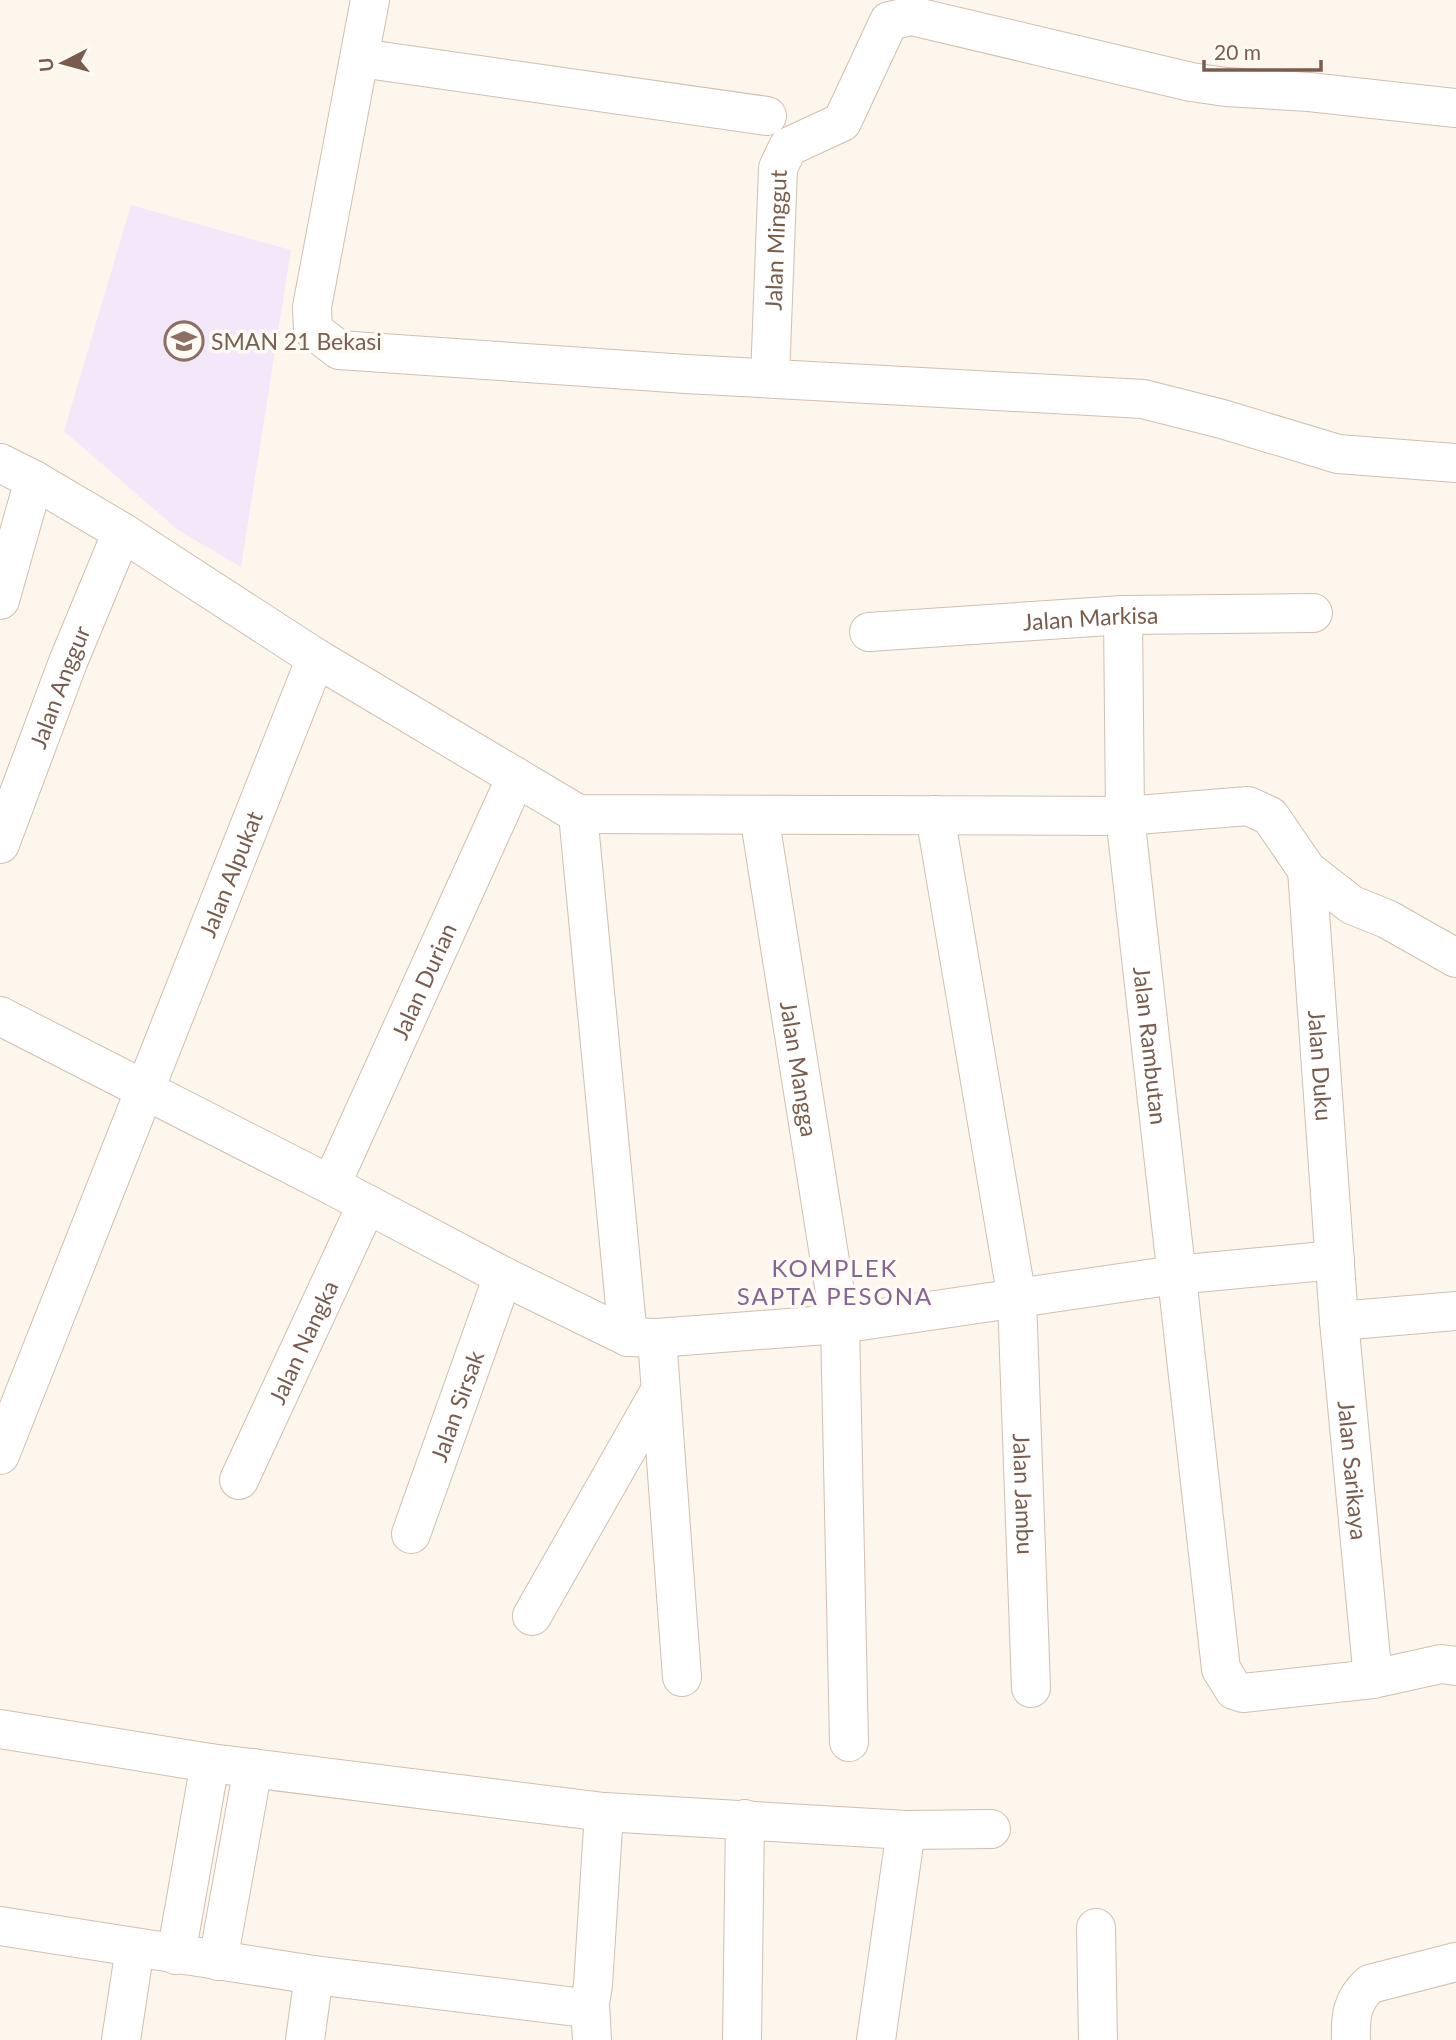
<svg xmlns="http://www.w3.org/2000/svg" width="1456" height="2040" font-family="Lato,sans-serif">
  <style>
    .education { fill: #f3e8fa }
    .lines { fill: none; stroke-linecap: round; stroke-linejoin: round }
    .minor-casing { stroke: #d1beb0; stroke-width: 40 }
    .minor { stroke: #fff; stroke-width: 38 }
    .labels { text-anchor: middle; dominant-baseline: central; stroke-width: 7; stroke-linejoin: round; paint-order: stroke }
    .street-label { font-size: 23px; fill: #7a5c4d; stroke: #fffaf3 }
    .education-label { font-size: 23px; fill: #785e54; stroke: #fffaf3; text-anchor: start }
    .neighbourhood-label { font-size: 24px; letter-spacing: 2px; fill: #846695; stroke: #fffaf3 }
  </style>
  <rect width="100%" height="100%" fill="#fdf6ec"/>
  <path class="education" d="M 131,205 L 291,250 L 241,567 L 178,530 L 64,431 Z"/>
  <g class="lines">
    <g class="minor-casing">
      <g id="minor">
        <path d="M 370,0 L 312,307 L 313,330 L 339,350 L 686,374 L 1143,399 L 1222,419 L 1338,454 L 1456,463"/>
        <path d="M 360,58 L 767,116"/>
        <path id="s1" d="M 770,378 L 778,168 L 788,147 L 842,122 L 889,21 L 912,16 L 1191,82 L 1226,87 L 1309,92 L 1456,108"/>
        <path d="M 0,463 L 34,480 L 122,532 L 316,658 L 578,814 L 1125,816 L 1248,806 L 1270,816 L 1307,870 L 1352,905 L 1387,919 L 1456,958"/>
        <path d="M 0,600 L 34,480"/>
        <path id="s2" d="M 1123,615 L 1125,816 L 1221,1669 L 1234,1690 L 1243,1693 L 1373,1679 L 1441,1664 L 1456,1666"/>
        <path id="s3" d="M 869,632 L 1123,615 L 1313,613"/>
        <path d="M 578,814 L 628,1337"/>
        <path id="s4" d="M 759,815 L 840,1324 L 849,1742"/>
        <path id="s5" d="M 935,815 L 1017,1299 L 1031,1688"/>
        <path id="s6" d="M 0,844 L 68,662 L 122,532"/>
        <path id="s7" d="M 1307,870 L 1339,1321 L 1373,1679"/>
        <path d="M 0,1016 L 331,1185 L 503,1276 L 628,1337 L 657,1338 L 840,1324 L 1175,1275 L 1335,1260"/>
        <path id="s8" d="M 331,1185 L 516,777"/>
        <path d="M 1339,1321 L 1456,1311"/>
        <path d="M 657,1338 L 682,1677"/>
        <path id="s9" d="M 0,1455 L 316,658"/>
        <path id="s10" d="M 239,1480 L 367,1204"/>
        <path id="s11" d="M 411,1534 L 503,1276"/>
        <path d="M 532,1616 L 660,1391"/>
        <path d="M 0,1729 L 210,1763"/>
        <path d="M 0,1926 L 314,1975 L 576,2007 L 590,2003 L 593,1985 L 604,1812"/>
        <path d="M 1096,1928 L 1098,2040"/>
        <path d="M 176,1955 L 210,1763 L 604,1812 L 906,1830 L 991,1829"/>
        <path d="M 218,1961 L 253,1768"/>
        <path d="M 590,2003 L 592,2040"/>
        <path d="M 121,2040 L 135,1948"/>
        <path d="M 305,2040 L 314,1975"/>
        <path d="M 742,2040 L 745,1819"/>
        <path d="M 876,2040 L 906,1830"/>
        <path d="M 1351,2040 C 1350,2017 1352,2000 1370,1984 L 1456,1962"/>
      </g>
    </g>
    <use href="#minor" class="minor"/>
  </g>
  <defs>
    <g id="school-ring" transform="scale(2.0125)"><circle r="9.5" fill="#fffaf3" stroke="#8d6e63" stroke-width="1.5"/><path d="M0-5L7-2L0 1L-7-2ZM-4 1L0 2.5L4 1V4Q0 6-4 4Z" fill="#8d6e63"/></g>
  </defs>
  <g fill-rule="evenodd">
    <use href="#school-ring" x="184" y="341"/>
  </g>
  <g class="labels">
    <g class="street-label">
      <text stroke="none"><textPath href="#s1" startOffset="138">Jalan Minggut</textPath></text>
      <text stroke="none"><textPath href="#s3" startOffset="222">Jalan Markisa</textPath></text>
      <text stroke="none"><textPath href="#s6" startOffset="168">Jalan Anggur</textPath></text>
      <text stroke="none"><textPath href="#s9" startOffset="625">Jalan Alpukat</textPath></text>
      <text stroke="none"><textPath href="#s8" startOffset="224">Jalan Durian</textPath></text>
      <text stroke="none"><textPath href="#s2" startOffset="432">Jalan Rambutan</textPath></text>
      <text stroke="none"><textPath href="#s7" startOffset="196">Jalan Duku</textPath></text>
      <text stroke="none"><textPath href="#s4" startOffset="257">Jalan Mangga</textPath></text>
      <text stroke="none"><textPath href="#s10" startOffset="152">Jalan Nangka</textPath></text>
      <text stroke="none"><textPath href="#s11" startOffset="136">Jalan Sirsak</textPath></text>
      <text stroke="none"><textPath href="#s7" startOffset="602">Jalan Sarikaya</textPath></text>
      <text stroke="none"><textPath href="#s5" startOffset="686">Jalan Jambu</textPath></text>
    </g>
    <g class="education-label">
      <text x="211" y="341">SMAN 21 Bekasi</text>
    </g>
    <g class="neighbourhood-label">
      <text x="835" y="1267">KOMPLEK<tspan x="835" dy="28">SAPTA PESONA</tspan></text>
    </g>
  </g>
  <g transform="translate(63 63) rotate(264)" stroke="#fffaf3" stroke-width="5" paint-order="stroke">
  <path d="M0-5L12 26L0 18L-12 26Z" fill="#7a5c4d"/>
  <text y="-10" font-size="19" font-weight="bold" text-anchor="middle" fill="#7a5c4d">U</text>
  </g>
  <path d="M1204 60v10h117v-10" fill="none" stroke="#7a5c4d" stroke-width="3.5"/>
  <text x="1214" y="60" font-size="21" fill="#7a5c4d" stroke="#fffaf3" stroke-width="5" paint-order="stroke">20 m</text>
</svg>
